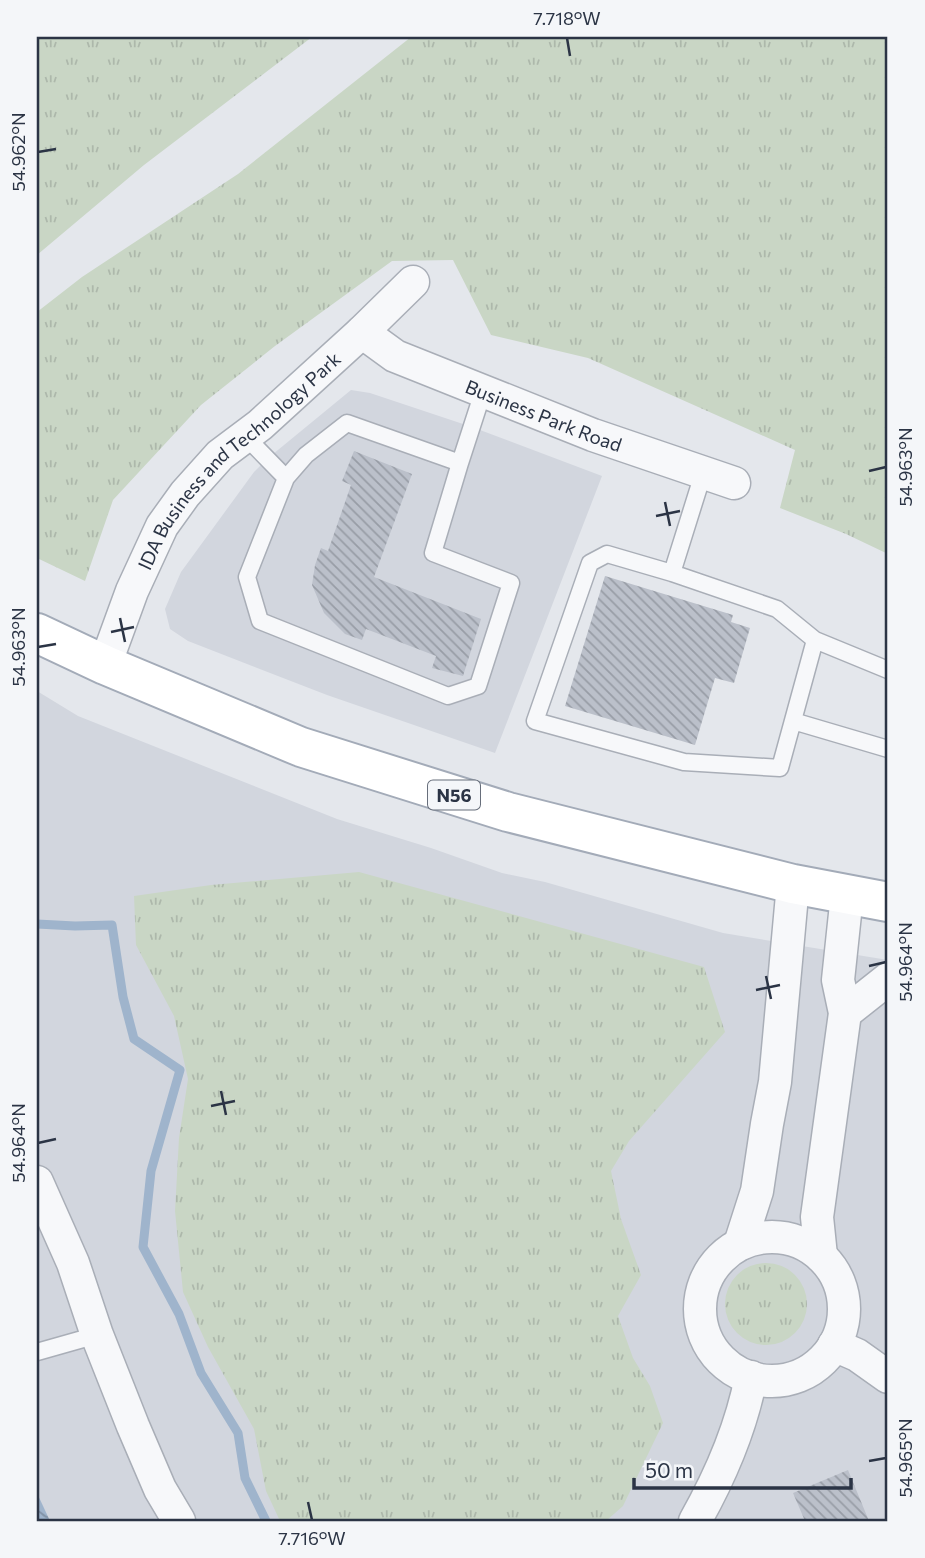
<svg xmlns="http://www.w3.org/2000/svg" width="925" height="1558" font-family="Commissioner,sans-serif">
  <style>
    .built { fill: #d2d6de }
    .grass { fill: url(#grass-tufts) }
    .water { fill: url(#water-waves) }
    .lines { fill: none; stroke-linecap: round; stroke-linejoin: round }
    .stream { stroke: #9fb4cc; stroke-width: 9 }
    .building { fill: url(#building-back-hatch) }
    .service-casing { stroke: #a9aeb7; stroke-width: 19 }
    .minor-casing { stroke: #a9aeb7; stroke-width: 35 }
    .primary-casing { stroke: #a3abb8; stroke-width: 42 }
    .service { stroke: #f7f8fa; stroke-width: 16 }
    .minor { stroke: #f7f8fa; stroke-width: 32 }
    .primary { stroke: #fff; stroke-width: 38 }
    .ticks { fill: none; stroke: #2b3445; stroke-width: 2.5 }
    .labels { text-anchor: middle; dominant-baseline: central; stroke-width: 7; stroke-linejoin: round; paint-order: stroke }
    .shield { fill: #f4f6f9; stroke: #676e7b; stroke-width: 2 }
    .shield-label { font-size: 18px; font-weight: bold; fill: #2b3445 }
    .street-label { font-size: 19px; fill: #2b3445; stroke: #f4f6f9 }
    .neatline { fill: none; stroke: #2b3445; stroke-width: 2.5 }
    .ticks-label { font-size: 18px; text-anchor: middle; fill: #2b3445 }
  </style>
  <defs>
    <pattern id="grass-tufts" width="24" height="20" patternUnits="userSpaceOnUse" patternTransform="scale(1.75)"><rect width="24" height="20" fill="#c9d6c5"/><path d="M3 7l-1-3M5 7V3M7 7l1-3M15 17l-1-3M17 17v-4M19 17l1-3" fill="none" stroke="#adb8ab"/></pattern>
    <pattern id="water-waves" width="16" height="10" patternUnits="userSpaceOnUse" patternTransform="scale(1.75)"><rect width="16" height="10" fill="#9fb4cc"/><path d="M0 5q4-4 8 0t8 0" fill="none" stroke="#8293a7"/></pattern>
    <pattern id="building-back-hatch" width="6" height="6" patternUnits="userSpaceOnUse" patternTransform="scale(1.75)"><rect width="6" height="6" fill="#bbc0ca"/><path d="M-1 5l2 2M0 0l6 6M5-1l2 2" fill="none" stroke="#989da6"/></pattern>
  </defs>
  <rect width="100%" height="100%" fill="#e4e7ec"/>
  <path class="built" d="M 351,390 L 370,393 L 472,427 L 602,476 L 495,753 L 327,695 L 188,641 L 170,629 L 165,609 L 181,572 L 254,472 L 267,459 Z
    M 37,691 L 78,716 L 337,819 L 431,848 L 502,873 L 545,882 L 723,933 L 888,960 L 888,1521 L 37,1521 Z"/>
  <path class="grass" d="M 37,37 L 312,37 L 144,165 L 37,255 Z
    M 411,37 L 888,37 L 888,554 L 846,534 L 780,508 L 795,450 L 588,358 L 491,335 L 453,260 L 392,261 L 275,346 L 201,405 L 113,500 L 85,581 L 37,558 L 37,312 L 82,277 L 238,174 Z
    M 359,872 L 704,967 L 725,1032 L 629,1141 L 611,1171 L 621,1219 L 641,1275 L 618,1316 L 633,1358 L 650,1386 L 663,1423 L 623,1506 L 606,1521 L 280,1521 L 266,1491 L 254,1429 L 208,1347 L 183,1292 L 175,1211 L 179,1138 L 188,1079 L 174,1016 L 136,945 L 134,896 L 211,885 Z
    M725 1304a41 41 0 1 1 82 0a41 41 0 1 1-82 0Z"/>
  <path class="water" d="M 37,1493 L 50,1521 L 37,1521 Z"/>
  <g class="lines">
    <path class="stream" d="M 37,924 L 75,926 L 112,925 L 123,997 L 134,1039 L 180,1070 L 151,1171 L 143,1247 L 179,1314 L 201,1373 L 238,1433 L 245,1478 L 266,1521"/>
  </g>
  <path class="building" d="M 354,451 L 412,474 L 374,577 L 481,619 L 463,676 L 432,668 L 436,656 L 366,629 L 362,640 L 345,634 L 324,613 L 312,585 L 315,565 L 321,548 L 328,551 L 351,485 L 342,481 Z
    M 605,576 L 733,615 L 731,622 L 750,628 L 734,683 L 715,678 L 695,745 L 565,706 Z
    M 848,1470 L 869,1521 L 805,1521 L 793,1493 Z"/>
  <g class="lines">
    <g class="service-casing">
      <path id="service" d="M 245,436 L 286,478
        M 460,463 L 433,553 L 511,583 L 478,686 L 448,696 L 260,621 L 247,577 L 286,478 L 306,455 L 347,423 L 460,463 L 483,392
        M 672,573 L 777,609 L 815,640 L 780,768 L 684,762 L 535,721 L 590,563 L 607,554 L 672,573 L 703,474
        M 815,640 L 888,670
        M 793,721 L 888,749
        M 37,1352 L 97,1335"/>
    </g>
    <g class="minor-casing">
      <g id="minor">
        <path id="s1" d="M 362,332 L 395,356 L 593,435 L 734,483"/>
        <path id="s2" d="M 105,665 L 132,591 L 162,526 L 185,494 L 220,455 L 260,425 L 362,332 L 413,282"/>
        <path d="M 845,1013 L 888,979"/>
        <path d="M 37,1182 L 73,1263 L 97,1335 L 133,1426 L 160,1489 L 179,1521"/>
        <circle cx="772" cy="1309" r="72"/>
        <path d="M 740,1244 L 757,1191 L 767,1124 L 775,1082 L 793,884"/>
        <path d="M 821,1256 L 817,1217 L 845,1013 L 838,980 L 847,895"/>
        <path d="M 834,1345 L 857,1355 L 888,1377"/>
        <path d="M 695,1521 C 721,1475 741,1429 751,1377"/>
      </g>
    </g>
    <g class="primary-casing">
      <path id="primary" d="M 37,633 L 105,665 L 301,747 L 508,812 L 793,884 L 888,902"/>
    </g>
    <use href="#service" class="service"/>
    <use href="#minor" class="minor"/>
    <use href="#primary" class="primary"/>
  </g>
  <path class="ticks" d="M 567,38 L 570,56M 38,152 L 56,149M 869,471 L 886,467M 665,502 L 670,526M 656,516 L 680,511M 120,618 L 125,642M 111,632 L 134,627M 38,647 L 56,644M 869,966 L 886,962M 766,976 L 771,999M 756,990 L 780,985M 221,1091 L 226,1115M 211,1106 L 235,1101M 38,1143 L 56,1139M 869,1461 L 886,1458M 308,1502 L 312,1520"/>
  <g class="labels">
    <rect class="shield" x="428" y="780.5" width="52" height="29" rx="5"/>
    <g class="shield-label">
      <text x="454" y="795">N56</text>
    </g>
    <g class="street-label">
      <text stroke="none"><textPath href="#s1" startOffset="201">Business Park Road</textPath></text>
      <text stroke="none"><textPath href="#s2" startOffset="250">IDA Business and Technology Park</textPath></text>
    </g>
  </g>
  <rect width="925" height="1558" fill="none" stroke="#f4f6f9" stroke-width="77"/>
  <path d="M634 1478v10h217v-10" fill="none" stroke="#2b3445" stroke-width="3.5"/>
  <text x="645" y="1478" font-size="21" fill="#2b3445" stroke="#f4f6f9" stroke-width="5" paint-order="stroke">50 m</text>
  <rect x="38" y="38" width="848" height="1482" class="neatline"/>
  <g class="ticks-label">
    <text x="567" y="25">7.718°W</text>
    <text transform="translate(19 152) rotate(-90)" y="6">54.962°N</text>
    <text transform="translate(906 467) rotate(-90)" y="6">54.963°N</text>
    <text transform="translate(19 647) rotate(-90)" y="6">54.963°N</text>
    <text transform="translate(906 962) rotate(-90)" y="6">54.964°N</text>
    <text transform="translate(19 1143) rotate(-90)" y="6">54.964°N</text>
    <text transform="translate(906 1458) rotate(-90)" y="6">54.965°N</text>
    <text x="312" y="1545">7.716°W</text>
  </g>
</svg>
